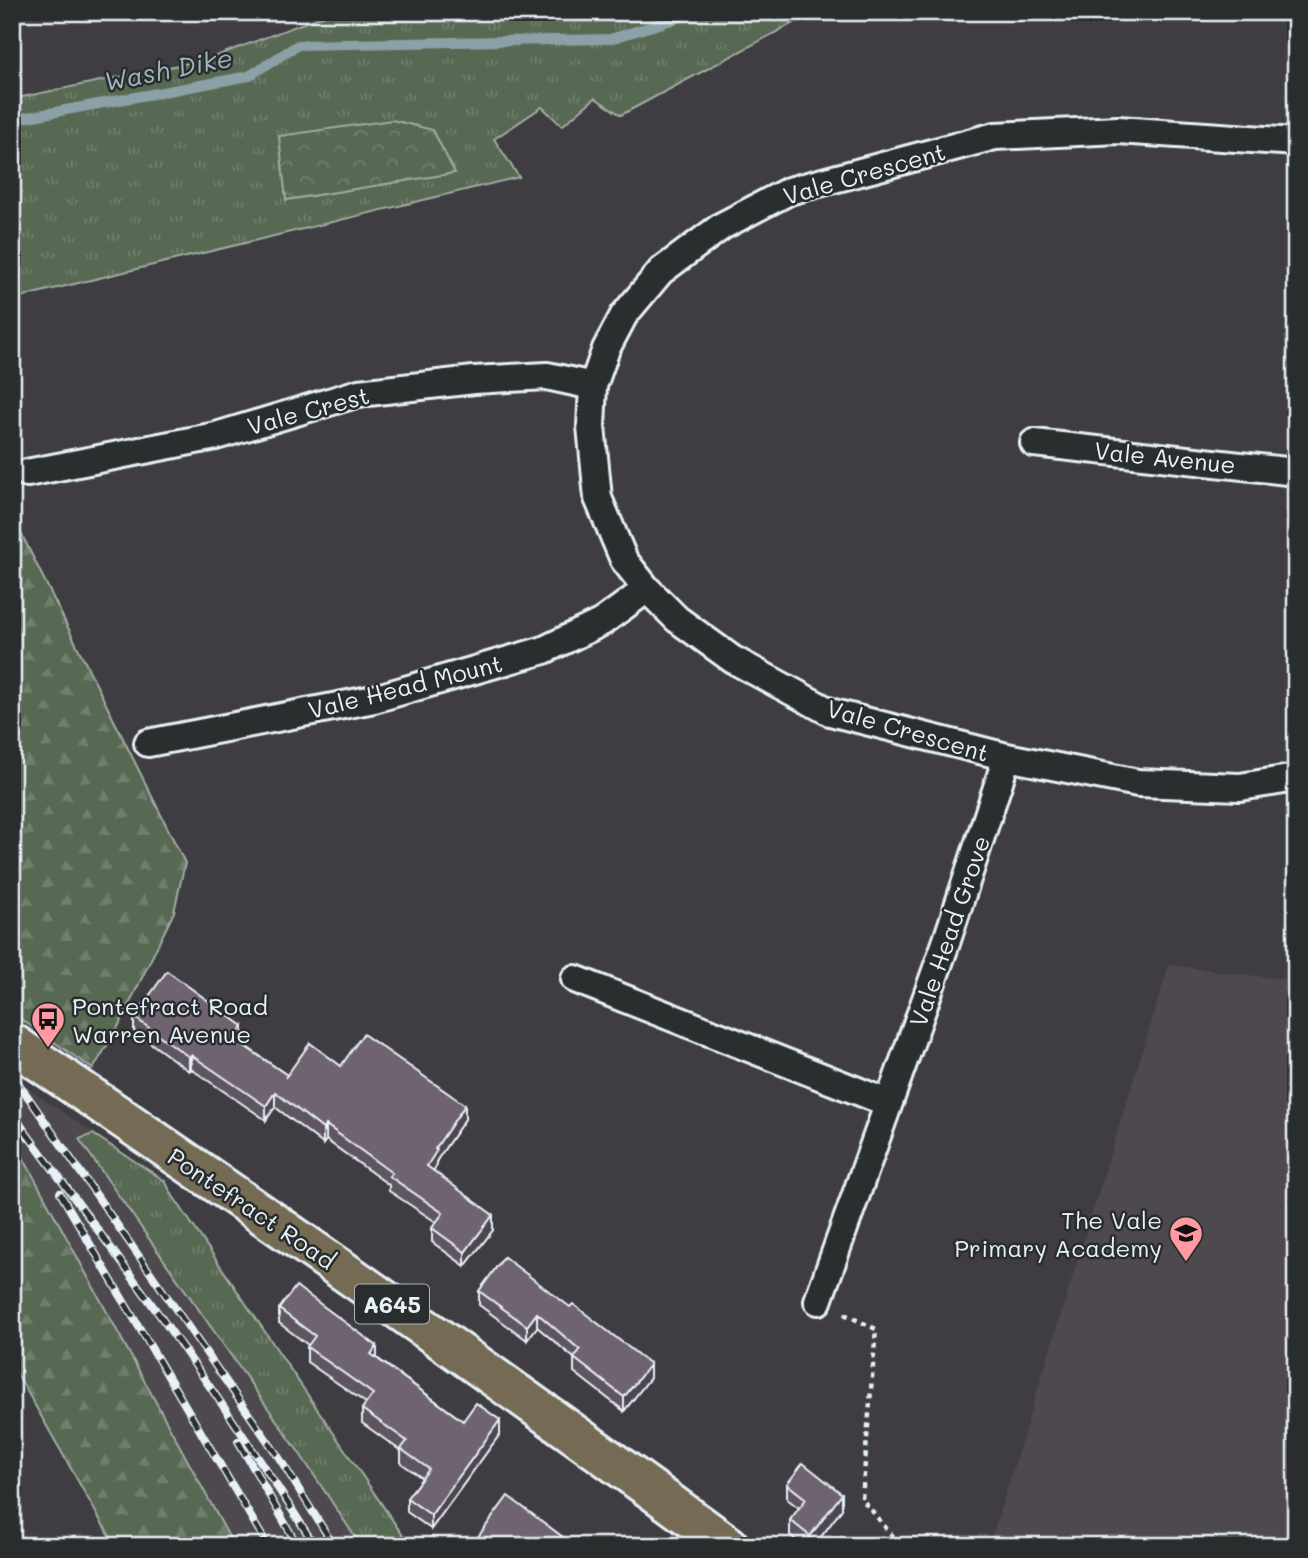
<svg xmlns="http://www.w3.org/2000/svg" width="1308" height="1558" font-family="Mali,sans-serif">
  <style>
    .built { fill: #4d4850 }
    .grass { fill: url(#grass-tufts); stroke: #a0ada5; stroke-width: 2 }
    .forest { fill: url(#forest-firs); stroke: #a0ada5; stroke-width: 2 }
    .park { fill: url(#park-crowns); stroke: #a0ada5; stroke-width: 2 }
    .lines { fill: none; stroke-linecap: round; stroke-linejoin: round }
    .stream { stroke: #8ba1a7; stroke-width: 10 }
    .minor-casing { stroke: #e8f1f8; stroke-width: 32 }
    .primary-casing { stroke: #e8f1f8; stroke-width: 44 }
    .path { stroke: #e8f1f8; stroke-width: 4.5; stroke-dasharray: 5 5; stroke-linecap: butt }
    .minor { stroke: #2a2d2e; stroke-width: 26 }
    .primary { stroke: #746b52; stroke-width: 38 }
    .rail-casing { stroke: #e8f1f8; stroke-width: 8 }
    .rail { stroke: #2a2d2e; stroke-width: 5; stroke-dasharray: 16; stroke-linecap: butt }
    .wall { fill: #5f5561; stroke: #e8f1f8; stroke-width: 2 }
    .shaded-wall { fill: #4e454f; stroke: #e8f1f8; stroke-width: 2 }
    .building { fill: #6f6371; stroke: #e8f1f8; stroke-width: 2 }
    .labels { text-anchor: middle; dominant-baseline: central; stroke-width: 5; stroke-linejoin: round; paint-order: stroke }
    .shield { fill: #2a2d2e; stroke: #afb6bb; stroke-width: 2 }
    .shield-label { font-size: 23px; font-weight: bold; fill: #e8f1f8 }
    .street-label { font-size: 24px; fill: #e8f1f8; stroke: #2a2d2e }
    .poi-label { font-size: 24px; fill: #e8f1f8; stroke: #2a2d2e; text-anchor: start }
    .water-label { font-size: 26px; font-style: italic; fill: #a2b5bb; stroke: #2a2d2e }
  </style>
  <defs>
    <pattern id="grass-tufts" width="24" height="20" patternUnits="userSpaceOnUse" patternTransform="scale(1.75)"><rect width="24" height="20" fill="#586952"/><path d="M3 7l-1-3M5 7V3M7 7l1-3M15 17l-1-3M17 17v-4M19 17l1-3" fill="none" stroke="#707f6c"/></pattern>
    <pattern id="forest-firs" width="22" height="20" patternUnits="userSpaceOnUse" patternTransform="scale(1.75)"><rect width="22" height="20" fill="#586952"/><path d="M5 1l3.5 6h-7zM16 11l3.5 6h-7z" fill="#707f6c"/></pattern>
    <pattern id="park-crowns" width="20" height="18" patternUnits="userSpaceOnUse" patternTransform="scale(1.75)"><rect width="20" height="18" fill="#586952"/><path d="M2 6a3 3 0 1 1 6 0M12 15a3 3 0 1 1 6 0" fill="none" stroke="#707f6c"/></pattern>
  </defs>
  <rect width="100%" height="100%" fill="#3f3d42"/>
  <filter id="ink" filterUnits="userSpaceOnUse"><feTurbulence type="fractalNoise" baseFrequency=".0143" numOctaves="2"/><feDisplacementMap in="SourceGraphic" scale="14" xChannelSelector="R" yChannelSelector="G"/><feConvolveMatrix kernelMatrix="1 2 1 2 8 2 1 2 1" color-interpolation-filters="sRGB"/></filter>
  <g filter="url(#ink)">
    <path class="built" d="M 1169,965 L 1296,981 L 1296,1546 L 989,1546 Z
      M 12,1078 L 165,1181 L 173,1196 L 410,1546 L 115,1546 L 12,1365 Z"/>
    <path class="grass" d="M 333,12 L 827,12 L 797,21 L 621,115 L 595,98 L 562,126 L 542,107 L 494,139 L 519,177 L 12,299 L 12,99 L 208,59 Z
      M 93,1134 L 165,1181 L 173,1196 L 410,1546 L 361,1546 L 298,1451 L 79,1139 Z"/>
    <path class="forest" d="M 12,515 L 185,863 L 174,912 L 118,1027 L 93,1069 L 12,1013 Z
      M 12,1137 L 234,1546 L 115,1546 L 12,1365 Z"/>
    <path class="park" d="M 392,120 L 433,130 L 455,173 L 286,200 L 279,136 Z"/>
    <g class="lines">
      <path class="stream" d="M 12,120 L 249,76 L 298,45 L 610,39 L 698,12"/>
      <g class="minor-casing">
        <path id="minor" d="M 1296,142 L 1118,130 L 995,136 L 789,191 L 722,226 L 661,271 L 624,315 L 606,349 L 593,386 L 591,426 L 598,498 L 624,560 L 647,589 L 677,619 L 732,659 L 830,712 L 1007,757 L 1138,783 L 1240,787 L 1296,778
          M 1034,443 L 1296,472
          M 27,473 L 216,436 L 359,393 L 474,380 L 547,376 L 593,386
          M 148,743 L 374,699 L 544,650 L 602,622 L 647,589
          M 575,979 L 888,1103
          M 818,1301 L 946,943 L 1007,757"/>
      </g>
      <g class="primary-casing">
        <path id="primary" d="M 12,1043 C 254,1207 493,1374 729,1546"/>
      </g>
      <path class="path" d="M 844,1314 L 876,1329 L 862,1499 L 901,1546"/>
      <use href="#minor" class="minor"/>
      <use href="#primary" class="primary"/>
      <g class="rail-casing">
        <path id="rail" d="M 12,1074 L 278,1456 L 334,1546
          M 12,1111 L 29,1138
          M 24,1130 C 125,1266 225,1402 315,1546
          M 60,1193 L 268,1546
          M 238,1441 L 298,1546"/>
      </g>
      <use href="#rail" class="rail"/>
    </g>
    <path class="wall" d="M 134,1017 L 243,1040 L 241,1043 L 287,1075 L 341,1066 L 465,1119 L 437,1160 L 437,1165 L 433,1170 L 493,1230 L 465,1266 L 432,1242 L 432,1228 L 436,1222 L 389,1191 L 389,1185 L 326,1140 L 323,1144 L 275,1107 L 266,1120 L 191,1069 L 189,1071 L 134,1031 Z
      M 504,1257 L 650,1378 L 624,1411 L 574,1372 L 574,1358 L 537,1327 L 527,1340 L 479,1305 L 479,1291 Z
      M 279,1309 L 377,1358 L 463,1421 L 500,1434 L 431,1529 L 407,1512 L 407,1498 L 422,1478 L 401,1463 L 401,1451 L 362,1423 L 362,1409 L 366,1403 L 307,1362 L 307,1347 L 308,1345 L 279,1323 Z
      M 787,1484 L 842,1509 L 814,1546 L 803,1546 L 790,1535 L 790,1520 L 799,1508 L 787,1499 Z"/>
    <path class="shaded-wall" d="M 243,1026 L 243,1040 L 234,1053 L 234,1039 Z
      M 191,1055 L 191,1069 L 189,1071 L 189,1057 Z
      M 275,1092 L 275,1107 L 266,1120 L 266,1106 Z
      M 465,1105 L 465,1119 L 437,1160 L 437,1165 L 427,1180 L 427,1166 L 435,1149 Z
      M 326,1125 L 326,1140 L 323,1144 L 323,1129 Z
      M 493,1215 L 493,1230 L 465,1266 L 465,1252 Z
      M 537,1313 L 537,1327 L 527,1340 L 527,1326 Z
      M 377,1346 L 377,1360 L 371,1354 Z
      M 650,1364 L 650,1378 L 624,1411 L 624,1397 Z
      M 500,1420 L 500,1434 L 431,1529 L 431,1515 Z
      M 842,1494 L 842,1509 L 814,1546 L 810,1546 L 810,1536 Z"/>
    <path class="building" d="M 167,971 L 243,1026 L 234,1039 L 287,1075 L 285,1078 L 310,1043 L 341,1066 L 363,1034 L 465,1105 L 435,1149 L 437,1150 L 427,1166 L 493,1215 L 465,1252 L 432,1228 L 443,1213 L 389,1176 L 392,1173 L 326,1125 L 323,1129 L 275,1092 L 266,1106 L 191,1055 L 189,1057 L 134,1017 Z
      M 504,1257 L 570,1307 L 573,1304 L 650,1364 L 624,1397 L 574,1358 L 580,1350 L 537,1313 L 527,1326 L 479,1291 Z
      M 296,1286 L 377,1346 L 371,1354 L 463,1421 L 476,1403 L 500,1420 L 431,1515 L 407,1498 L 429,1469 L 401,1449 L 407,1441 L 362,1409 L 373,1394 L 307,1347 L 315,1336 L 279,1309 Z
      M 803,1463 L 842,1494 L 810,1536 L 790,1520 L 806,1499 L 787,1484 Z
      M 508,1496 L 575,1546 L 472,1545 Z"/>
  </g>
  <defs>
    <g id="bus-pin" transform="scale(1.75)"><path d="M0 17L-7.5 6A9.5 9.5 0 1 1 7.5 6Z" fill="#ff9aa2" stroke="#2a2d2e"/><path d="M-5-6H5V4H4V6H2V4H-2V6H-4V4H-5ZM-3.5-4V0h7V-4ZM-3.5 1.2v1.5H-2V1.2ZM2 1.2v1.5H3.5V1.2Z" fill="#111"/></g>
    <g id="school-pin" transform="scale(1.75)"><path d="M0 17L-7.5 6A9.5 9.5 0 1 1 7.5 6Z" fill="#ff9aa2" stroke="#2a2d2e"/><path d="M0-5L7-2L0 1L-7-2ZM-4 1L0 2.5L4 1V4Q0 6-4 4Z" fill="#111"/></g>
  </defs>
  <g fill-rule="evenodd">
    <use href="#bus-pin" x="48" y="1019"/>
    <use href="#school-pin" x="1186" y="1233"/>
  </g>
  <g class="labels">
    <rect class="shield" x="355" y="1284.5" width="74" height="39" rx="5"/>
    <g class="shield-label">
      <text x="392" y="1304">A645</text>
    </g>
    <g class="street-label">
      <text transform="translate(864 173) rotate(-16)">Vale Crescent</text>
      <text transform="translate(308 410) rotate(-15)">Vale Crest</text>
      <text transform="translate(1165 457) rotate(6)">Vale Avenue</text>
      <text transform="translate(405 686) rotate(-14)">Vale Head Mount</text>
      <text transform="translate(908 730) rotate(16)">Vale Crescent</text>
      <text transform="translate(949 931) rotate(-71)">Vale Head Grove</text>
      <text transform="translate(252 1208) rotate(34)">Pontefract Road</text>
    </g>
    <g class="poi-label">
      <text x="72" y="1005">Pontefract Road<tspan x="72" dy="28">Warren Avenue</tspan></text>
      <text x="1162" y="1219" text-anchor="end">The Vale<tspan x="1162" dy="28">Primary Academy</tspan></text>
    </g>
    <g class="water-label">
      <text transform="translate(168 69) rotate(-11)">Wash Dike</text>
    </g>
  </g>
  <rect width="1308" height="1558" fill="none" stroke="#2a2d2e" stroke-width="42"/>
  <rect x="21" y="21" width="1266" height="1516" fill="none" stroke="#e8f1f8" stroke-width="2.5" filter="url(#ink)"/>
</svg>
